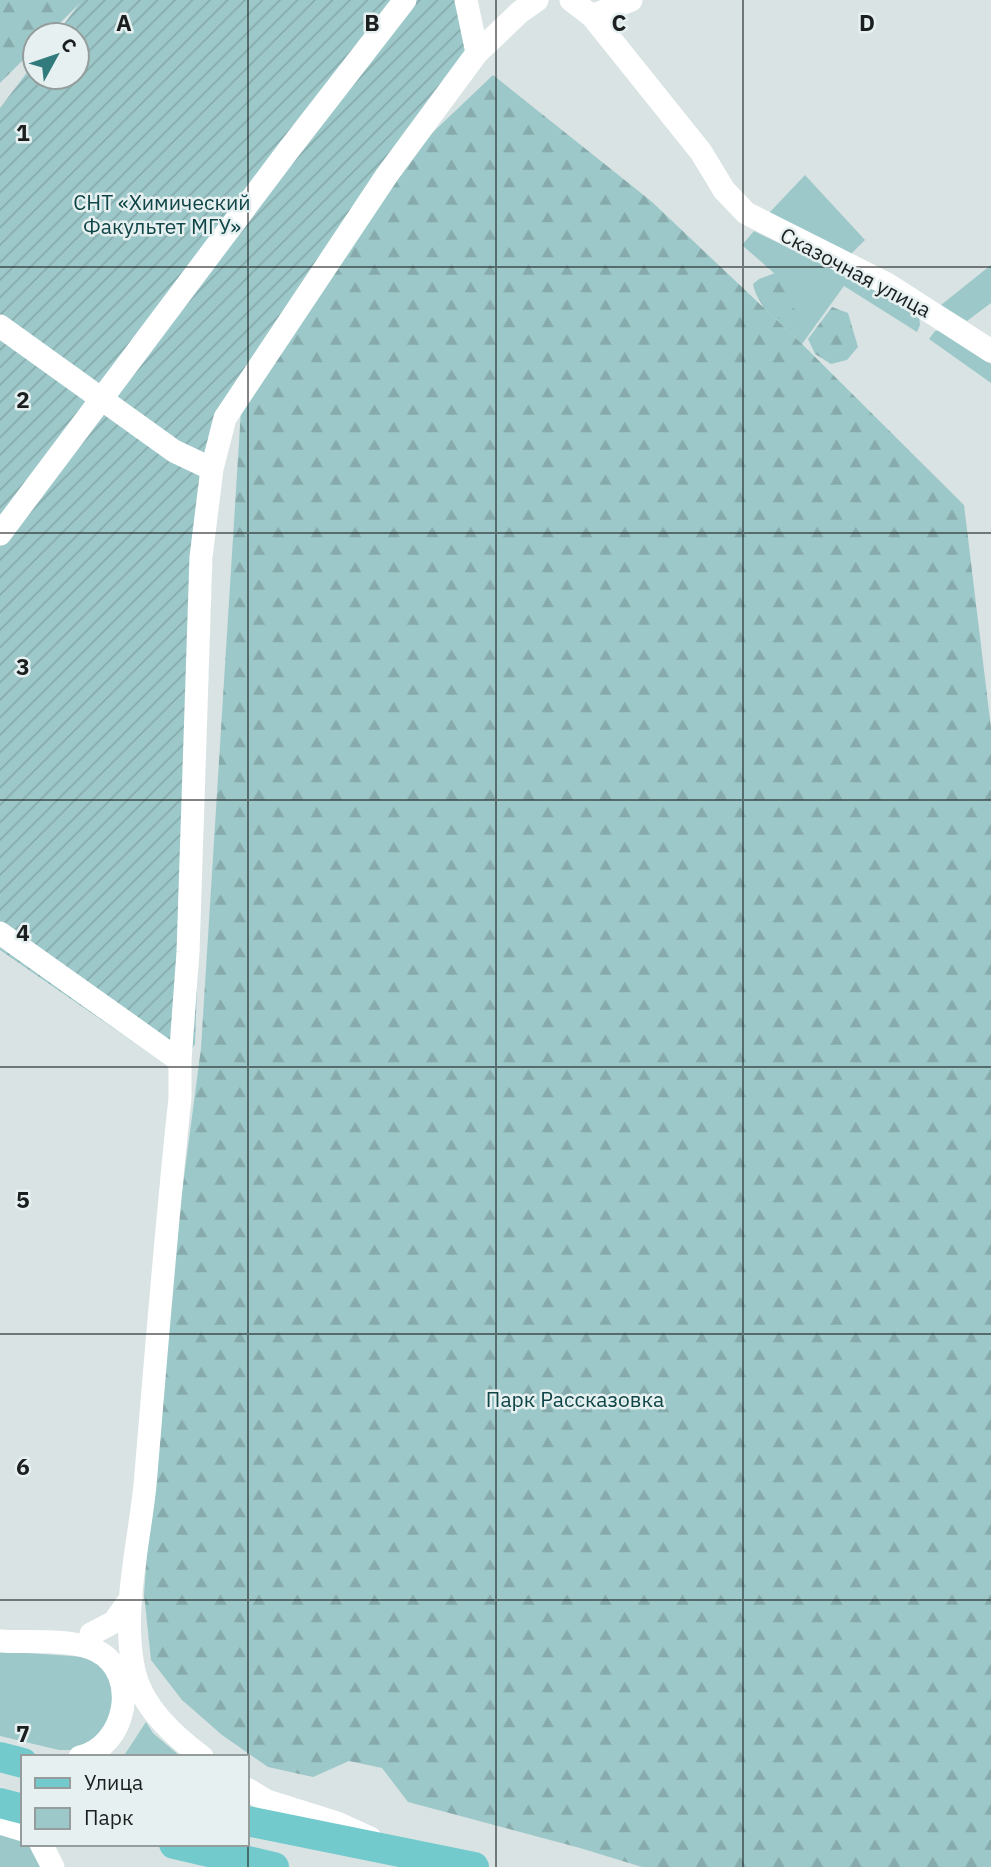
<svg xmlns="http://www.w3.org/2000/svg" width="991" height="1867" font-family="'IBM Plex Sans',sans-serif">
  <style>
    .green { fill: #9dc8c9 }
    .forest { fill: url(#forest-firs) }
    .garden { fill: url(#garden-furrows) }
    .lines { fill: none; stroke-linecap: round; stroke-linejoin: round }
    .minor { stroke: #fff; stroke-width: 23 }
    .major { stroke: #73cacd; stroke-width: 30 }
    .grid { fill: none; stroke: #1c1f1f; stroke-width: 2; stroke-opacity: 0.55 }
    .labels { text-anchor: middle; dominant-baseline: central; stroke-width: 5; stroke-linejoin: round; paint-order: stroke }
    .park-label { font-size: 21px; fill: #0f4547; stroke: #e6f0f0 }
    .street-label { font-size: 21px; fill: #1c1f1f; stroke: #e6f0f0 }
    .grid-label { font-size: 23px; text-anchor: middle; font-weight: bold; fill: #1c1f1f; stroke: #e6f0f0; stroke-width: 5; stroke-linejoin: round; paint-order: stroke }
  </style>
  <defs>
    <pattern id="forest-firs" width="22" height="20" patternUnits="userSpaceOnUse" patternTransform="scale(1.75)"><rect width="22" height="20" fill="#9dc8c9"/><path d="M5 1l3.5 6h-7zM16 11l3.5 6h-7z" fill="#87abac"/></pattern>
    <pattern id="garden-furrows" width="10" height="10" patternUnits="userSpaceOnUse" patternTransform="scale(1.75)"><rect width="10" height="10" fill="#9dc8c9"/><path d="M-1 1l2-2M0 10L10 0M9 11l2-2" fill="none" stroke="#87abac"/></pattern>
  </defs>
  <rect width="100%" height="100%" fill="#d9e3e3"/>
  <path class="green" d="M 805,175 L 865,240 L 849,256 L 769,216 L 770,212 Z
    M 754,231 L 883,294 L 919,316 L 920,325 L 917,332 L 844,286 L 802,344 L 762,306 L 782,280 L 742,245 Z
    M 991,265 L 991,303 L 967,321 L 941,305 Z
    M 940,330 L 991,364 L 991,383 L 929,339 L 935,331 Z
    M 0,1651 L 84,1657 L 99,1664 L 113,1681 L 112,1724 L 82,1750 L 59,1750 L 0,1736 Z
    M 146,1722 L 153,1733 L 181,1757 L 123,1757 Z
    M 0,1830 L 23,1840 L 23,1844 C 34,1844 38,1858 42,1867 L 0,1867 Z"/>
  <path class="forest" d="M 0,0 L 83,0 L 48,35 L 35,35 L 35,48 L 0,83 Z
    M 493,75 L 651,201 L 802,344 L 964,505 L 991,728 L 991,1867 L 642,1867 L 580,1848 L 408,1802 L 382,1768 L 349,1761 L 313,1777 L 268,1767 L 222,1735 L 182,1700 L 151,1660 L 144,1594 L 164,1329 L 201,1048 L 241,410 L 395,181 L 430,135 Z
    M 775,273 L 783,274 L 787,299 L 798,314 C 780,332 756,303 753,284 L 759,279 Z
    M 832,307 L 848,313 L 858,347 L 847,360 L 831,364 L 815,354 L 808,339 Z"/>
  <path class="garden" d="M 82,0 L 457,0 L 468,51 L 217,425 L 195,1044 L 177,1072 L 0,950 L 0,108 L 35,62 L 35,77 L 77,77 L 77,35 L 56,35 Z"/>
  <g class="lines">
    <path class="minor" d="M 466,0 L 477,53
      M 571,0 L 592,16 L 701,152 L 724,190 L 746,213 L 887,284 L 991,351
      M 592,16 L 631,0
      M 0,326 L 174,451 L 212,469
      M 0,534 L 287,152 L 405,0
      M 0,933 L 180,1061
      M 91,1634 L 114,1622 L 131,1598
      M 0,1641 C 27,1643 73,1638 97,1651 C 141,1674 126,1747 80,1757
      M 202,1757 C 173,1735 142,1707 134,1671 C 121,1611 139,1545 145,1485 C 156,1356 166,1227 180,1098 L 180,1061 L 188,952 L 201,557 L 212,469 L 225,418 L 387,175 L 477,53 L 520,12 L 537,0
      M 247,1789 L 267,1801 L 337,1823 L 370,1838
      M 0,1823 L 23,1830
      M 41,1844 L 53,1867"/>
    <path class="major" d="M 0,1757 L 23,1763
      M 0,1803 L 23,1809
      M 247,1821 L 474,1867
      M 174,1844 L 274,1867"/>
  </g>
  <path class="grid" d="M 248,0 L 248,1867M 496,0 L 496,1867M 743,0 L 743,1867M 0,267 L 991,267M 0,533 L 991,533M 0,800 L 991,800M 0,1067 L 991,1067M 0,1334 L 991,1334M 0,1600 L 991,1600"/>
  <g class="labels">
    <g class="park-label">
      <text x="162" y="202">СНТ «Химический<tspan x="162" dy="24">Факультет МГУ»</tspan></text>
      <text x="575" y="1399">Парк Рассказовка</text>
    </g>
    <g class="street-label">
      <text transform="translate(856 272) rotate(28)">Сказочная улица</text>
    </g>
  </g>
  <g class="grid-label">
    <text x="124" y="31">A</text>
    <text x="372" y="31">B</text>
    <text x="619" y="31">C</text>
    <text x="867" y="31">D</text>
    <text x="23" y="141">1</text>
    <text x="23" y="408">2</text>
    <text x="23" y="675">3</text>
    <text x="23" y="941">4</text>
    <text x="23" y="1208">5</text>
    <text x="23" y="1475">6</text>
    <text x="23" y="1742">7</text>
  </g>
  <rect x="21" y="1755" width="228" height="91" fill="#e6f0f0" stroke="#959c9c" stroke-width="2"/>
  <rect x="35" y="1778" width="35" height="10" fill="#73cacd" stroke="#959c9c" stroke-width="2"/>
  <text x="84" y="1790" font-size="21" fill="#1c1f1f">Улица</text>
  <rect x="35" y="1808" width="35" height="21" fill="#9dc8c9" stroke="#959c9c" stroke-width="2"/>
  <text x="84" y="1825" font-size="21" fill="#1c1f1f">Парк</text>
  <g transform="translate(56 56) rotate(50)"><circle r="33" fill="#e6f0f0" stroke="#959c9c" stroke-width="2"/>
  <path d="M0-5L12 26L0 18L-12 26Z" fill="#317b7d"/>
  <text y="-10" font-size="19" font-weight="bold" text-anchor="middle" fill="#1c1f1f">С</text>
  </g>
</svg>
